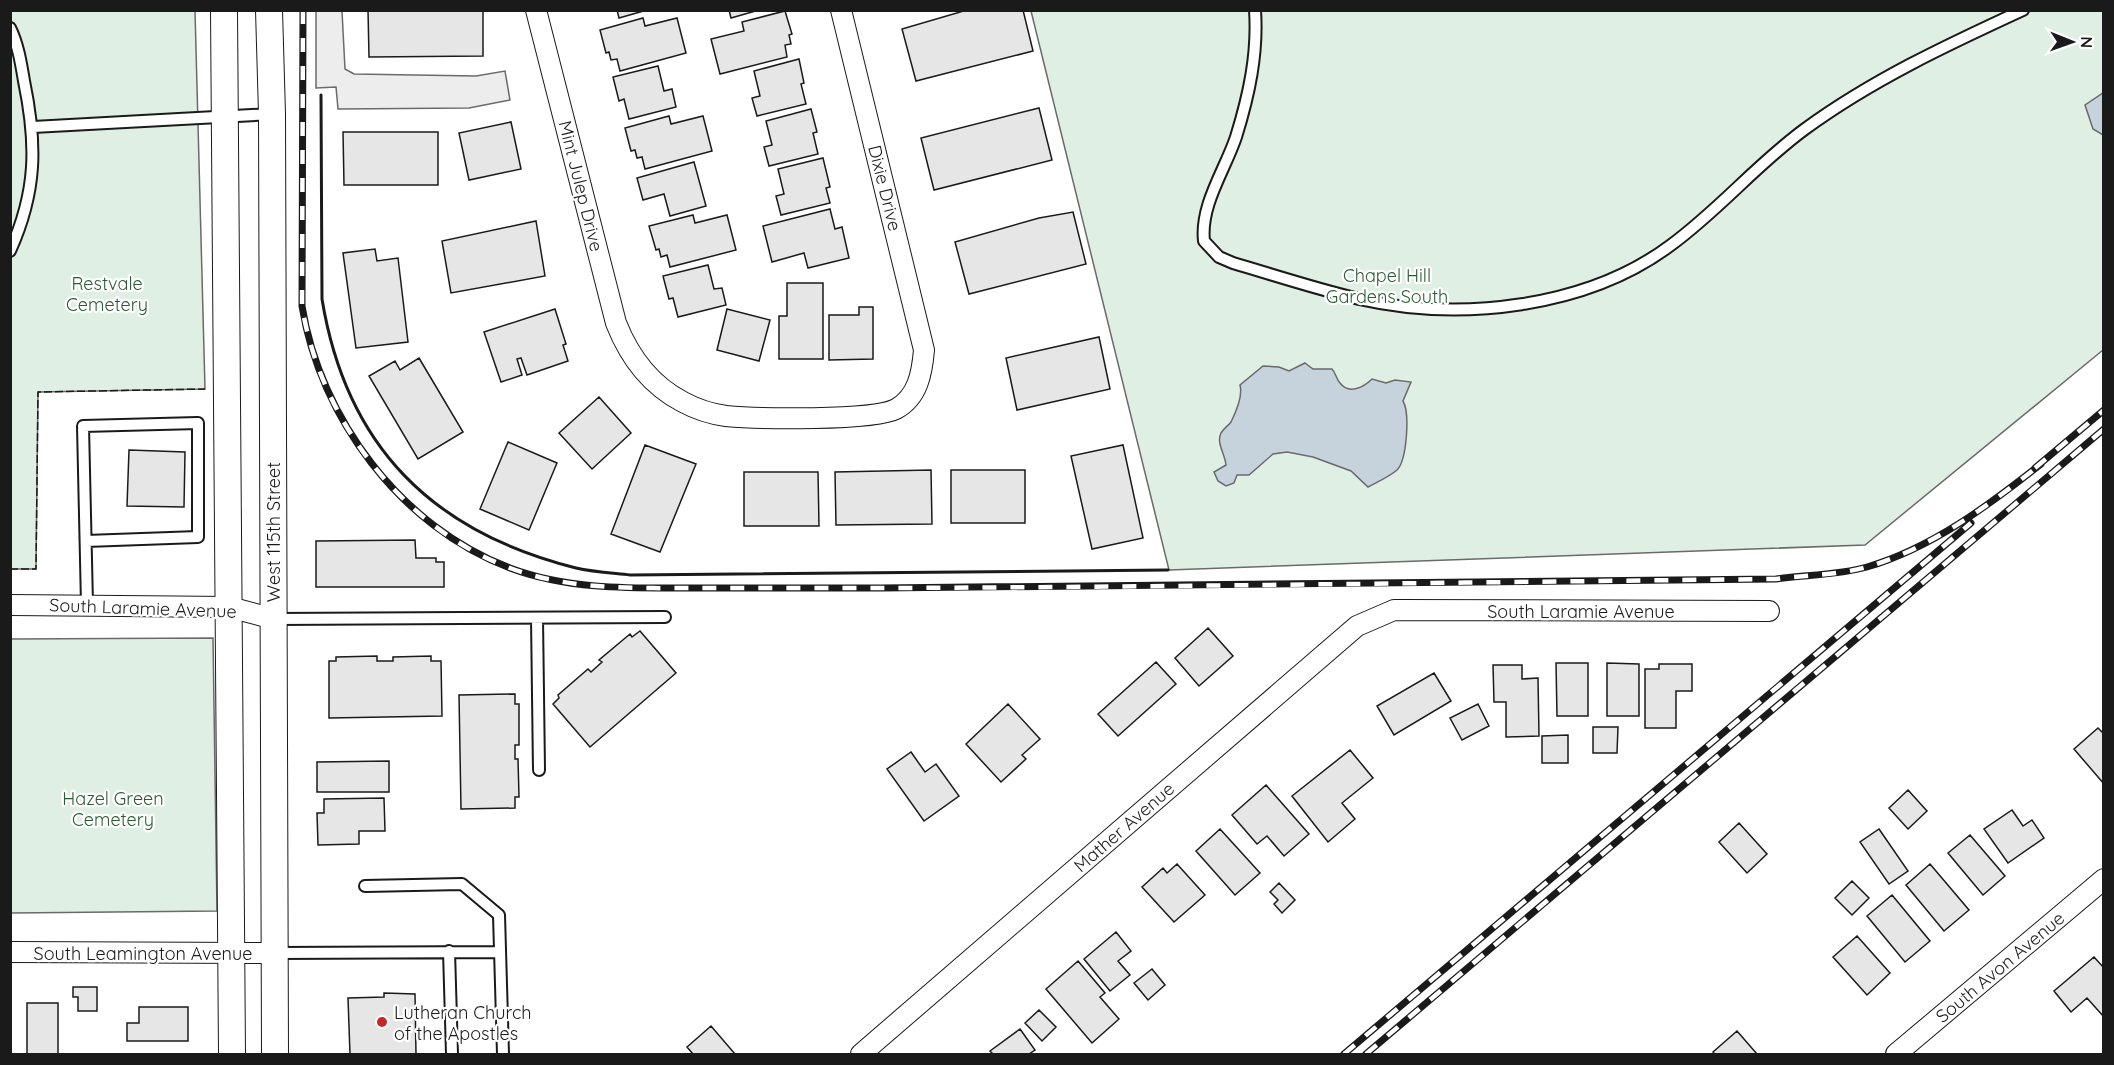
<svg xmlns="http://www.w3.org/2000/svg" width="2114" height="1065" font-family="Quicksand,sans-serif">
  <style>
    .green { fill: #e0efe3; stroke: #6a6a6a; stroke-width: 1.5 }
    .parking { fill: #ededed; stroke: #6a6a6a; stroke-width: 1.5 }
    .water { fill: #c6d2dc; stroke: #6a6a6a; stroke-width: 1.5 }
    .building { fill: #e6e6e6; stroke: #1a1a1a; stroke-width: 1.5 }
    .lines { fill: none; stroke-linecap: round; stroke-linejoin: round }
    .service-casing { stroke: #1a1a1a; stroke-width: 14 }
    .minor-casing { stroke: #1a1a1a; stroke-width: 22 }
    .tertiary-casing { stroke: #1a1a1a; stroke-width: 28 }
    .service { stroke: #fff; stroke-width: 10 }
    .minor { stroke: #fff; stroke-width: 20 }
    .tertiary { stroke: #fff; stroke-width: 26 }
    .rail-casing { stroke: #1a1a1a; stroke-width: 7 }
    .rail { stroke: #fff; stroke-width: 4.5; stroke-dasharray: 14; stroke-linecap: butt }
    .fence { stroke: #1a1a1a; stroke-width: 1.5; stroke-dasharray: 8 3; stroke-linecap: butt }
    .wall { stroke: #1a1a1a; stroke-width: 3 }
    .poi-dot { fill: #c62828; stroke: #fff; stroke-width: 2 }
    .labels { text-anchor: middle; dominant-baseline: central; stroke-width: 4.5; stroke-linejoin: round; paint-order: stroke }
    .street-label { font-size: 18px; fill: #1a1a1a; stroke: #fff }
    .park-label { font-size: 18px; fill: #2b5a34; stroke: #fff }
    .poi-label { font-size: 18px; fill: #1a1a1a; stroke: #fff; text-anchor: start }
  </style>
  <rect width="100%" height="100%" fill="#fff"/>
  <path class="green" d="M 10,11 L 195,11 L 205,389 L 38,392 L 36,569 L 10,569 Z
    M 1031,11 L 2103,11 L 2103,350 L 1865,545 L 1169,570 Z
    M 213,638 L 217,911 L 11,913 L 11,639 Z"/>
  <path class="parking" d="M 316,11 L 342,11 L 345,69 L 354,74 L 476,76 L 505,71 L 510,100 L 469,108 L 338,109 L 336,87 L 316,88 Z"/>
  <path class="water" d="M 2103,93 L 2103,135 L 2093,129 L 2085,105 Z
    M 1305,363 L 1313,369 L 1332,369 C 1336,373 1336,379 1340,383 C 1349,395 1364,387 1372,379 L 1386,383 L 1395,380 L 1411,382 L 1403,401 C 1410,413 1407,460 1397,470 C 1389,477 1377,482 1368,487 L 1351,471 L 1313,457 L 1287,452 L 1273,454 L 1249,475 L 1237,475 L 1234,483 L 1226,486 L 1218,481 L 1214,472 L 1226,465 C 1225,454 1216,443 1221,433 C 1224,428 1228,426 1231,422 C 1236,412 1243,396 1240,385 L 1263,366 L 1279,367 L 1289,371 Z"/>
  <path class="building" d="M 368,10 L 483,10 L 483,56 L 369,57 Z
    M 617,10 L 647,10 L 619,18 Z
    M 729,10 L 759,10 L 731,18 Z
    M 967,10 L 1023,10 L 1033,51 L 916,81 L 902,29 Z
    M 785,11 L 792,34 L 789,35 L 791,44 L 785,45 L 787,57 L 720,74 L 711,39 L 744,31 L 742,22 Z
    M 643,18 L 645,26 L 677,18 L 686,53 L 620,71 L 617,59 L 611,60 L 609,52 L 606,53 L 600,30 Z
    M 799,59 L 804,83 L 801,84 L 806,104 L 757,116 L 752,98 L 760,96 L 754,71 Z
    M 658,66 L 664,91 L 672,89 L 676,107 L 629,119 L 624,99 L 619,101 L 613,77 Z
    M 1039,108 L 1052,160 L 934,190 L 921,138 Z
    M 811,109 L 817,132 L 813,133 L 818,154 L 769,166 L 764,147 L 772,145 L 766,121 Z
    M 669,116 L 671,124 L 703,116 L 712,151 L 645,169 L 642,157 L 637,158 L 635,150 L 631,151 L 625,128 Z
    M 511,122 L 521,169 L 469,180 L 459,133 Z
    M 343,132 L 438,132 L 438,185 L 344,185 Z
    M 823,158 L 830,187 L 826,188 L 830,203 L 781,215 L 776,196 L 784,194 L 778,169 Z
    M 694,162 L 706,206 L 670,216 L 664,194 L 643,200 L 637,178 Z
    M 830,209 L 835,229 L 842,227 L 849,258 L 808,268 L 804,253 L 772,262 L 763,226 Z
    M 1073,212 L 1086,264 L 969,294 L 955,242 L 1039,218 Z
    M 693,215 L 695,223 L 727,215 L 736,250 L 670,267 L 667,255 L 661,257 L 659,249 L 656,250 L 649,226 Z
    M 536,221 L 545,276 L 451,293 L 442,241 Z
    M 375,249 L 377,261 L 398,258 L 408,342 L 356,348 L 343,253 Z
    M 708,265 L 714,289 L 722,288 L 726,305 L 678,317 L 673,298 L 669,299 L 663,276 Z
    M 787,283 L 823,283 L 823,359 L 779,359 L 779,316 L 787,316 Z
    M 859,307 L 873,307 L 873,359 L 829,360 L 829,315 L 859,315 Z
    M 555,309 L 566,344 L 563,345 L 568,361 L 527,375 L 521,358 L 517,359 L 522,375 L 501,382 L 484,332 Z
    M 727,309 L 770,320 L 759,361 L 717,350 Z
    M 1099,337 L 1110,389 L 1017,410 L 1006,358 Z
    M 419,358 L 463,432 L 418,459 L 369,376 L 395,361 L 400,370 Z
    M 599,397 L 631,433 L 592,469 L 559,433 Z
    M 508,442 L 557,463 L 529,530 L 480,509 Z
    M 645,445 L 696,464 L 660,552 L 611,534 Z
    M 1123,445 L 1143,538 L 1092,549 L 1071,456 Z
    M 129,450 L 185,452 L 184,507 L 127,506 Z
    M 931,470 L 932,524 L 836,525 L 835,472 Z
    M 951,470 L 1025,470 L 1025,523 L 951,523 Z
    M 744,472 L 818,472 L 819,526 L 744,526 Z
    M 415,540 L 416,558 L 436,558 L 436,562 L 444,562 L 444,587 L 316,587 L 316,541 Z
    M 1208,628 L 1233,656 L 1199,686 L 1175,658 Z
    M 640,631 L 676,673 L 590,747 L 553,704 L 559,698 L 558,695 L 588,669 L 591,672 L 602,662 L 599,660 L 630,634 L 632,637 Z
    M 377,656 L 377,661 L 393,661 L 393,657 L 431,656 L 431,661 L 441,661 L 442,716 L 329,718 L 329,661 L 336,661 L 336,657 Z
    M 1156,662 L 1176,684 L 1118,736 L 1098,714 Z
    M 1556,663 L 1588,663 L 1588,716 L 1557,716 Z
    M 1607,663 L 1639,664 L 1639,716 L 1607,716 Z
    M 1659,664 L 1692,664 L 1692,691 L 1676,691 L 1676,728 L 1645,728 L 1645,669 L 1659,669 Z
    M 1493,665 L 1522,665 L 1522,679 L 1538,678 L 1539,736 L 1506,737 L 1506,702 L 1494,702 Z
    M 1434,673 L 1451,701 L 1394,735 L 1377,706 Z
    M 515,694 L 515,704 L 519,704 L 519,745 L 515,745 L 515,759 L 518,759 L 519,797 L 515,797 L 515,808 L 461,809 L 459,695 Z
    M 1008,704 L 1040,739 L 1022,755 L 1026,759 L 1001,782 L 966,744 Z
    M 1478,704 L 1489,726 L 1462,740 L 1450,718 Z
    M 1593,727 L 1618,727 L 1617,753 L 1593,753 Z
    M 2098,728 L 2104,734 L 2104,784 L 2074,749 Z
    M 1568,735 L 1568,763 L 1542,763 L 1542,736 Z
    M 1350,750 L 1373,778 L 1342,803 L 1355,819 L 1328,842 L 1292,796 Z
    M 911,752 L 925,772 L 936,764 L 959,796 L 924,821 L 887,769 Z
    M 389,761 L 389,792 L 317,792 L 317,762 Z
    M 1266,785 L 1309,834 L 1284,856 L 1267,836 L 1257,844 L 1232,815 Z
    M 1908,790 L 1927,811 L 1908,829 L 1889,808 Z
    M 384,798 L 385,831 L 359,831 L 359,844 L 318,845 L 317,813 L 324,813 L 324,799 Z
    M 2012,810 L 2023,826 L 2032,820 L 2044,838 L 2008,863 L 1984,829 Z
    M 1739,823 L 1767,854 L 1747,873 L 1719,842 Z
    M 1220,829 L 1260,873 L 1235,895 L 1196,851 Z
    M 1879,829 L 1908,871 L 1889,884 L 1860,842 Z
    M 1970,835 L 2005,876 L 1983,895 L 1948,853 Z
    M 1177,864 L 1205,895 L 1174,922 L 1142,887 L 1163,868 L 1167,873 Z
    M 1930,864 L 1969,910 L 1944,931 L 1906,885 Z
    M 1852,881 L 1869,898 L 1852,915 L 1835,898 Z
    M 1279,883 L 1295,900 L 1282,913 L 1274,904 L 1278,900 L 1270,892 Z
    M 1892,895 L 1930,941 L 1905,962 L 1867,916 Z
    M 1116,932 L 1131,951 L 1118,961 L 1130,975 L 1110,991 L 1084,959 Z
    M 1857,936 L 1890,973 L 1867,995 L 1833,957 Z
    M 2094,957 L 2104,968 L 2104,1017 L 2087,998 L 2071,1012 L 2054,991 Z
    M 1078,961 L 1105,993 L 1100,997 L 1119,1019 L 1092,1043 L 1046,989 Z
    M 1152,969 L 1165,985 L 1148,1000 L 1134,983 Z
    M 73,987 L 97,987 L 97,1011 L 78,1011 L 78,997 L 73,997 Z
    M 384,993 L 415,994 L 416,1054 L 350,1054 L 348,998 L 384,997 Z
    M 27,1003 L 58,1003 L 58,1054 L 27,1054 Z
    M 139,1007 L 188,1007 L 188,1041 L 127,1041 L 127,1023 L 139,1023 Z
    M 1039,1010 L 1056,1027 L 1042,1041 L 1025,1023 Z
    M 711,1026 L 735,1054 L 693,1054 L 687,1047 Z
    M 1020,1029 L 1035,1050 L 1029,1054 L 993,1054 L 990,1051 Z
    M 1737,1031 L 1757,1054 L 1715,1054 L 1713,1052 Z"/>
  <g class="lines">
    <g class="service-casing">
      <path id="service" d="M 1255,10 C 1258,54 1249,95 1236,137 C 1225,170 1200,205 1204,241 L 1219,257 L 1233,263 C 1274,275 1316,289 1359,299 C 1460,322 1587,308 1671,245 C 1719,210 1757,164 1805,129 C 1872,80 1947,45 2023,10
        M 10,28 C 18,44 21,63 24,81 C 37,144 37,191 10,251
        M 33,127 L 272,114
        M 86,541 L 198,537 L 198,423 L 83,426 L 87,604
        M 537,618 L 539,770
        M 274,619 L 665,617
        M 365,886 L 462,884 L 499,915 L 503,1054
        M 449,951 L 452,1054
        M 275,953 L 500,952"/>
    </g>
    <g class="minor-casing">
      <path id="minor" d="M 536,10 L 616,323 C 629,356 650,385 683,402 C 696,409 711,414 726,416 C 756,419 873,421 896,409 C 918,397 922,373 924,350 L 841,10
        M 10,605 L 229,607 L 274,619
        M 10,952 L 275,953
        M 861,1054 L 1357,626 L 1394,610 L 1769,611
        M 1896,1054 L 2104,879"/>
    </g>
    <g class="tertiary-casing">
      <path id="tertiary" d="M 224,10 L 232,1054
        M 269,10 L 272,114 L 275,1054"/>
    </g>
    <use href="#service" class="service"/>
    <use href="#minor" class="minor"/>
    <use href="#tertiary" class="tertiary"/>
    <g class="rail-casing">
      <path id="rail" d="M 303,10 L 302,306 C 320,418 401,527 510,568 C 571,591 638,588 703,588 C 762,588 822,588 881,588 C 1180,587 1478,582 1776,579 C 1805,575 1839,575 1867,567 C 1932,548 1989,505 2041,464
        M 2035,468 L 2104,410
        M 1344,1054 L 1971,523
        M 1366,1054 L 2104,429"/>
    </g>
    <use href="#rail" class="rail"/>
    <path class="fence" d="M 10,569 L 36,569 L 38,392 L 205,389"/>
    <path class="wall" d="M 321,95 L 322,299 C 346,446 432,532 576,568 C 593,572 612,573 630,575 L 1168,570"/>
  </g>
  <circle class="poi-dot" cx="382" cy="1022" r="6"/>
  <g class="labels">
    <g class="street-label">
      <text transform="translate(581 186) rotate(76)">Mint Julep Drive</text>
      <text transform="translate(885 188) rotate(76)">Dixie Drive</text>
      <text transform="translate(273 532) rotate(-90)">West 115th Street</text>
      <text transform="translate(143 608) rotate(2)">South Laramie Avenue</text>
      <text x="1581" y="611">South Laramie Avenue</text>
      <text transform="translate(1124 827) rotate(-41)">Mather Avenue</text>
      <text x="143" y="953">South Leamington Avenue</text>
      <text transform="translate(2000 967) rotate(-40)">South Avon Avenue</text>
    </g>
    <g class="park-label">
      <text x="1387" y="275">Chapel Hill<tspan x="1387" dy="21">Gardens South</tspan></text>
      <text x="107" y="283">Restvale<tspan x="107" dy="21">Cemetery</tspan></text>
      <text x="113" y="798">Hazel Green<tspan x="113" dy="21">Cemetery</tspan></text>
    </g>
    <g class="poi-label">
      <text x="394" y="1012">Lutheran Church<tspan x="394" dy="21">of the Apostles</tspan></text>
    </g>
  </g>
  <rect width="2114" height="1065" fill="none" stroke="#1a1a1a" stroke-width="24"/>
  <g transform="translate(2072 42) rotate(91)" stroke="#ffffff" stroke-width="4.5" paint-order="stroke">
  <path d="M0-4.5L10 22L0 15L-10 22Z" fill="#1a1a1a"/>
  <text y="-9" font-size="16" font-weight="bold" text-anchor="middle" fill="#1a1a1a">N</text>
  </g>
</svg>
